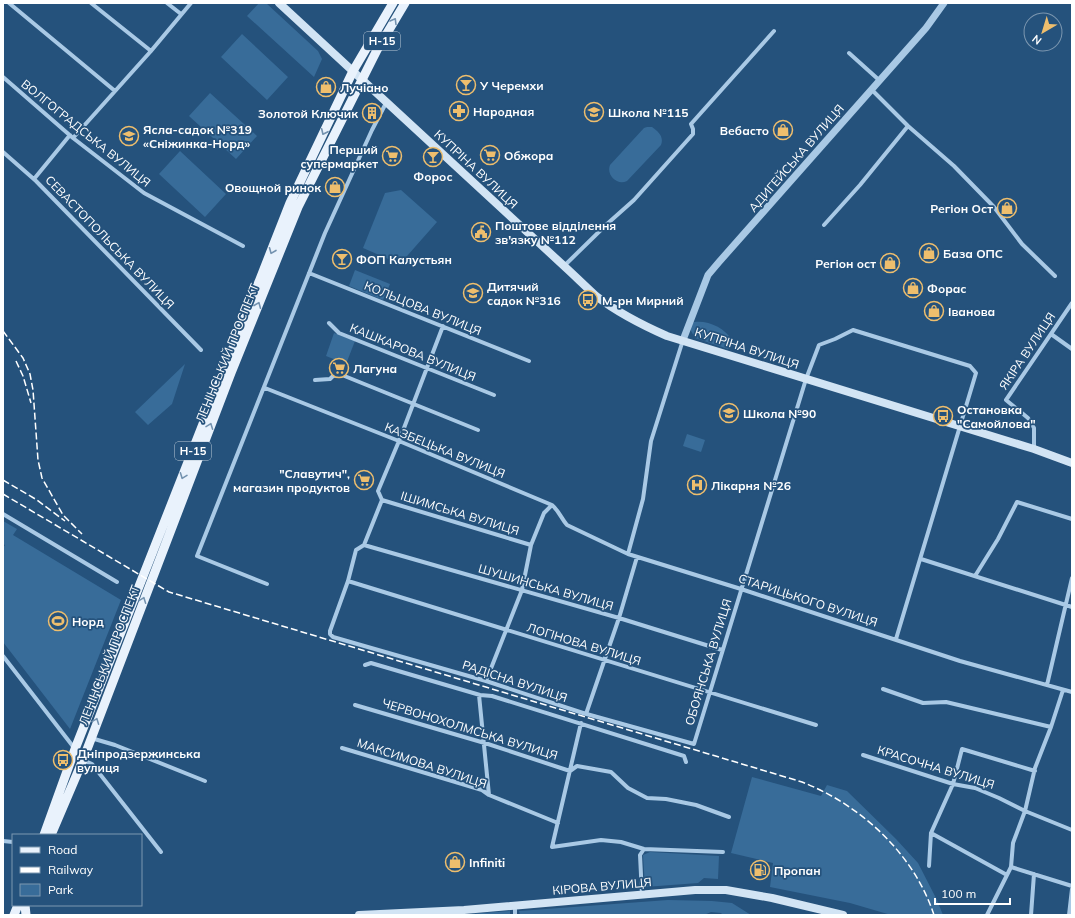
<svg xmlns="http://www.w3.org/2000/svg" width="1075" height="918" font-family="Mulish,sans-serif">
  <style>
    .green { fill: #386c99 }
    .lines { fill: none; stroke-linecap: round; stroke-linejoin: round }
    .minor { stroke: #a9c9e5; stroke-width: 4 }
    .tertiary { stroke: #a9c9e5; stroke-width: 7 }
    .secondary { stroke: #d2e4f4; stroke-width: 8 }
    .primary { stroke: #e9f2fc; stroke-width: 9 }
    .rail { stroke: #fff; stroke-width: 1.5; stroke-dasharray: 7 3; stroke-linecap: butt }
    .oneway { stroke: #7392af }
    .labels { text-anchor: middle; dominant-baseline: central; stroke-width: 3.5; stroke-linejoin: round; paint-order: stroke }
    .shield { fill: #25527c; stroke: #becbd8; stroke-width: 1 }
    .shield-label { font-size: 11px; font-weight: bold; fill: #fff }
    .poi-label { font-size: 12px; font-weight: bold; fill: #fff; stroke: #25527c; text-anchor: start }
    .street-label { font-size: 12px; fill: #fff; stroke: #25527c }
  </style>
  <rect width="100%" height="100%" fill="#25527c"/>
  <path class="green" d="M 259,3 L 266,3 L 318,51 L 322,59 L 314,77 L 247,16 Z
    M 242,34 L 288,77 L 267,100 L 221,57 Z
    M 210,93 L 257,136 L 236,159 L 189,116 Z
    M 647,127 L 652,127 C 659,132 664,137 661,145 L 627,181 C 617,186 606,175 610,165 L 644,128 Z
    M 180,151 L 226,194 L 205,217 L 159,174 Z
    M 401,190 L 437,222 L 400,264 L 363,248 L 385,193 Z
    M 355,270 L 390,284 L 383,300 L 349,286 Z
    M 694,322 C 708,320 725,328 732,340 L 731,348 L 728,349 L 695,338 L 690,329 L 692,324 Z
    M 334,333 L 355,341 L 346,364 L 326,356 Z
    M 185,364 L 172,404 L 148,425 L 135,412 Z
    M 687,434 L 705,440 L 701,452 L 683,446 Z
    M 3,521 L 17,529 L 13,535 L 121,600 L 70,729 L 3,642 L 3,548 L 5,545 L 3,544 Z
    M 752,777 L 821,796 L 827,785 L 847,791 L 896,839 L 918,863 L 937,900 L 943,915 L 891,915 L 850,903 L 770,887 L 773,863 L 731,853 Z
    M 650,852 L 719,856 L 718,879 L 704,878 L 698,883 L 645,887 L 643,855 Z
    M 668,900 L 712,901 L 732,903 L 751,915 L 723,915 L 721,913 L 711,912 L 704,915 L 520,915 L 519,911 Z
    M 510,911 L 510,915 L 468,915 L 469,914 Z"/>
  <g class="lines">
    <path class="minor" d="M 9,3 L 115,91
      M 91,3 L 151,51
      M 167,3 L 181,14
      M 849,53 L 879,80
      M 3,77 L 73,138 L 144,193 L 243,246
      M 871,89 L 908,126 L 954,166 L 994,207 L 1022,244 L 1055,276
      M 73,138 L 151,51 L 191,3
      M 3,152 L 36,181 L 201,350
      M 34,179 L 70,135
      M 824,225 L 860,185 L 908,126
      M 564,266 L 607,224 L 634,200 L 693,134 L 693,129 L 691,124 L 774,31
      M 309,273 L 529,361
      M 329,323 L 339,333 L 494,395
      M 443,326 L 399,441 L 378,491 L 382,500 L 364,545 L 356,550 L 348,581 L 330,631 L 330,634 L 333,637 L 486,681 L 583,713 L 694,744 L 806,379 L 819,345 L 835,339 L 853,330 L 970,366 L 976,373 L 896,639
      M 1051,334 L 1072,349
      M 315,380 L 330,379 L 333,376 L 342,375 L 478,430
      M 265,388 L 399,441 L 552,505 C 559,511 561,518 567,525 L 628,554 L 741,589 L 960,661 L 1072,692
      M 1034,449 L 1034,428 L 1028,418 L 1006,400 L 1072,303
      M 382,500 L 531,545
      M 3,514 L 117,582
      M 364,545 L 619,618 L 722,650
      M 628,554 L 643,499 L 651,441 L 683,340
      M 921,559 L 1072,607
      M 975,576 L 998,539 L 1017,502 L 1072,519
      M 348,581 L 816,725
      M 267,584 L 197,556 L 325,233 L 372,130 L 386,103
      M 3,656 L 75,749
      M 365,665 L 371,663 L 480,695 L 492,696 L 684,756 L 686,762
      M 486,681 L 522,590 L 531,545 L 544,513 L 552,505
      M 1047,685 L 1072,578
      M 883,689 L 923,703 L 946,702 L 1051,727
      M 479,695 L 489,795
      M 355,705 L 488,744 L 570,771 L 577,766 L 611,772 L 628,788 L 647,798 L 666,799 L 696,805 L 729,817
      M 584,713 L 586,714 L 619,618 L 637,557
      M 581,723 L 552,847 L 601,840 L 621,842 L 644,849 L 723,852
      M 91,738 L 115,745 L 205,781
      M 342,748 L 482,790 L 489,795 L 558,823
      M 863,755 L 953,784 L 975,788 L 999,798 L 1025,811 L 1072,830
      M 83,760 L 92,764 L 161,852
      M 931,833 L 1007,875
      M 3,841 L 13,842
      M 929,866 L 931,833 L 953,784 L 962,749 L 1035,771
      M 1011,867 L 1072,886
      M 642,895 L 640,855 L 644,849
      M 515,915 L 515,905
      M 987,915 L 1011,867 L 1013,843 L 1025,811 L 1035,768 L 1051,727 L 1063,690
      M 1031,915 L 1034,874
      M 1069,915 L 1072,889"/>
    <path class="tertiary" d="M 683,340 L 708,275 L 719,262 L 926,28 L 944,3"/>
    <path class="secondary" d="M 279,3 L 564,266 C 575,276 585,286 596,296 C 617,312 642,325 667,336 L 1034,449 L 1072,463
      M 359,915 L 464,910 L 695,890 L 726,890 L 772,898 L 843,915"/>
    <path class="primary" d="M 44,835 L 75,749 L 290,203 L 353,71 L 393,3
      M 51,835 L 83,760 L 231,373 L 298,207 L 377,50 L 405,3
      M 25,905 L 26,915
      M 14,915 L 18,905"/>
    <path class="rail" d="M 3,331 L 23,358 L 30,374 L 33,390 L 38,460 L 42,478 L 63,515 L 82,534
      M 16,361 L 23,376 L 31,403
      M 3,480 L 37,500 L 65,521
      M 3,494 L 169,592 L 802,782 C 861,805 914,854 934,915"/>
  </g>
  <defs><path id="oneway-chevron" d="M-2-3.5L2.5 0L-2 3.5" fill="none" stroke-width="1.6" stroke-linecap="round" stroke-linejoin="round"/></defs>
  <g class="oneway">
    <use href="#oneway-chevron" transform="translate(394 21) rotate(-59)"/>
    <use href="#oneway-chevron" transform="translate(324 132) rotate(115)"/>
    <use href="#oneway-chevron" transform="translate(272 251) rotate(112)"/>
    <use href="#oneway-chevron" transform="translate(258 305) rotate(-68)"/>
    <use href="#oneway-chevron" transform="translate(210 426) rotate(-69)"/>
    <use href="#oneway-chevron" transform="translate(183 476) rotate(111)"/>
    <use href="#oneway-chevron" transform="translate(143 600) rotate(-69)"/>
    <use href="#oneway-chevron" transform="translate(96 721) rotate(-69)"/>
  </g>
  <defs>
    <g id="bar-ring" transform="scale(1)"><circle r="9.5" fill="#25527c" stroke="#eebe6d" stroke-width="1.5"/><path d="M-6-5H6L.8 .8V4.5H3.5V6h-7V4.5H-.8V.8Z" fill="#eebe6d"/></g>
    <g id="shop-ring" transform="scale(1)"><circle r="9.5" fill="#25527c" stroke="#eebe6d" stroke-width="1.5"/><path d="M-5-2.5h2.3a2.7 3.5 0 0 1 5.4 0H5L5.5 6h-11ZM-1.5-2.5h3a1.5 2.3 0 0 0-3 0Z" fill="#eebe6d"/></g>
    <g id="pharmacy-ring" transform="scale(1)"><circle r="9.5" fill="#25527c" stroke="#eebe6d" stroke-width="1.5"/><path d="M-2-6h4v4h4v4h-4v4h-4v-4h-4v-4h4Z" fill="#eebe6d"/></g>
    <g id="school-ring" transform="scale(1)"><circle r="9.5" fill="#25527c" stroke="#eebe6d" stroke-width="1.5"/><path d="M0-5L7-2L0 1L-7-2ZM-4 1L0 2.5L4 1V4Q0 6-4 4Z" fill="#eebe6d"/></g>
    <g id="building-ring" transform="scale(1)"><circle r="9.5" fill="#25527c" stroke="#eebe6d" stroke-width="1.5"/><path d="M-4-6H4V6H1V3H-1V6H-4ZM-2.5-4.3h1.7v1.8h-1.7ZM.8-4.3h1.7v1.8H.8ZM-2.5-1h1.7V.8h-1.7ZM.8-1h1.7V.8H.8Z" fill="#eebe6d"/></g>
    <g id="supermarket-ring" transform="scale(1)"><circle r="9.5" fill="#25527c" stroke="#eebe6d" stroke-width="1.5"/><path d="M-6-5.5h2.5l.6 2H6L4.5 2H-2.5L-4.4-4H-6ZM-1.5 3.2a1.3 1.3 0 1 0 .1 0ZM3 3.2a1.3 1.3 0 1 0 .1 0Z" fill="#eebe6d"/></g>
    <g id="civic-ring" transform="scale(1)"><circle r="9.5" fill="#25527c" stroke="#eebe6d" stroke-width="1.5"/><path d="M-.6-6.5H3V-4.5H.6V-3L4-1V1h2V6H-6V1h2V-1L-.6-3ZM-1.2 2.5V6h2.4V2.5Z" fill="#eebe6d"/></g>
    <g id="bus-ring" transform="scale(1)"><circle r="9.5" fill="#25527c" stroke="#eebe6d" stroke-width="1.5"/><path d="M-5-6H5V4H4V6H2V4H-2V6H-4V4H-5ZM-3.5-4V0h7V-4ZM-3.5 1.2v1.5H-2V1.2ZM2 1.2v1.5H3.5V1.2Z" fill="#eebe6d"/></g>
    <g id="hospital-ring" transform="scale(1)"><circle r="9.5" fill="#25527c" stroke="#eebe6d" stroke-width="1.5"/><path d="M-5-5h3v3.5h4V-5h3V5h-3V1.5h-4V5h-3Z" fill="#eebe6d"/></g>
    <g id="stadium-ring" transform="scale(1)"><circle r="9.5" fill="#25527c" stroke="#eebe6d" stroke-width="1.5"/><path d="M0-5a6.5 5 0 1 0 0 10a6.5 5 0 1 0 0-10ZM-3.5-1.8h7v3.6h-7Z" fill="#eebe6d"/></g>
    <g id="fuel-ring" transform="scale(1)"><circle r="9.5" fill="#25527c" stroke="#eebe6d" stroke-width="1.5"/><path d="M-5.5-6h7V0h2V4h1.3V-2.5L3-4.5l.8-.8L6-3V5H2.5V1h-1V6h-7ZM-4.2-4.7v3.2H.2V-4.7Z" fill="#eebe6d"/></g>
  </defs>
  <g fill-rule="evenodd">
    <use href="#bar-ring" x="466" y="85"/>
    <use href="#shop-ring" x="326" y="87"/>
    <use href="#pharmacy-ring" x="459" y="111"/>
    <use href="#school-ring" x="594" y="112"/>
    <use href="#building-ring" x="372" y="113"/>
    <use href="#shop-ring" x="783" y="130"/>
    <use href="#school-ring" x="129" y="136"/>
    <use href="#supermarket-ring" x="490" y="155"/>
    <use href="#supermarket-ring" x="392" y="156"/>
    <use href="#bar-ring" x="433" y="157"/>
    <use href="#shop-ring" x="335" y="187"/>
    <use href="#shop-ring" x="1007" y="208"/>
    <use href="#civic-ring" x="481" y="232"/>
    <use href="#shop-ring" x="929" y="253"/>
    <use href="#bar-ring" x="342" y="259"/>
    <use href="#shop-ring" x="890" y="263"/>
    <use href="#shop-ring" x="913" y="288"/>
    <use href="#school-ring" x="473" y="293"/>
    <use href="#bus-ring" x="588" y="300"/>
    <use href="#shop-ring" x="934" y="311"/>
    <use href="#supermarket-ring" x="339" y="368"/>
    <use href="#school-ring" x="729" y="413"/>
    <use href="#bus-ring" x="943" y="416"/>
    <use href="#supermarket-ring" x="364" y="480"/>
    <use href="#hospital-ring" x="697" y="485"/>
    <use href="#stadium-ring" x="58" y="621"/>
    <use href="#bus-ring" x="63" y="760"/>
    <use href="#shop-ring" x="455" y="862"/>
    <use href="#fuel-ring" x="760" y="870"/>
  </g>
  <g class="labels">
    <g class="shield">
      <rect x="364" y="32" width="36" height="18" rx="3"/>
      <rect x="175" y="442" width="36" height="18" rx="3"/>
    </g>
    <g class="shield-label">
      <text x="382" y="41">Н-15</text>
      <text x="193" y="451">Н-15</text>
    </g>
    <g class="poi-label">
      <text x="480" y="85">У Черемхи</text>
      <text x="340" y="87">Лучіано</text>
      <text x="473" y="111">Народная</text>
      <text x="608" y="112">Школа №115</text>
      <text x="358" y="113" text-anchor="end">Золотой Ключик</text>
      <text x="143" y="129">Ясла-садок №319<tspan x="143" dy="14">«Сніжинка-Норд»</tspan></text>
      <text x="769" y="130" text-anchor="end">Вебасто</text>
      <text x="378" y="149" text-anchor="end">Перший<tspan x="378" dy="14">супермаркет</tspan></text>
      <text x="504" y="155">Обжора</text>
      <text x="433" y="176" text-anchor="middle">Форос</text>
      <text x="321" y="187" text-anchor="end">Овощной ринок</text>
      <text x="993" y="208" text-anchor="end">Регіон Ост</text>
      <text x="495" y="225">Поштове відділення<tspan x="495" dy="14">зв'язку №112</tspan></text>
      <text x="943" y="253">База ОПС</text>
      <text x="356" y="259">ФОП Калустьян</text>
      <text x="876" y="263" text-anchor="end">Регіон ост</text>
      <text x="487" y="286">Дитячий<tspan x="487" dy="14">садок №316</tspan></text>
      <text x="927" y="288">Форас</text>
      <text x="602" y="300">М-рн Мирний</text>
      <text x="948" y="311">Іванова</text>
      <text x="353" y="368">Лагуна</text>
      <text x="957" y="409">Остановка<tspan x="957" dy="14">"Самойлова"</tspan></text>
      <text x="743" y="413">Школа №90</text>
      <text x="350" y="473" text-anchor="end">"Славутич",<tspan x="350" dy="14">магазин продуктов</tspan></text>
      <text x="711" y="485">Лікарня №26</text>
      <text x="72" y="621">Норд</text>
      <text x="77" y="753">Дніпродзержинська<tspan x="77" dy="14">вулиця</tspan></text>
      <text x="469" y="862">Infiniti</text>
      <text x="774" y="870">Пропан</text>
    </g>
    <g class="street-label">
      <text transform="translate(86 133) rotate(39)">ВОЛГОГРАДСЬКА ВУЛИЦЯ</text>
      <text transform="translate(796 158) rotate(-49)">АДИГЕЙСЬКА ВУЛИЦЯ</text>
      <text transform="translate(476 169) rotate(43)">КУПРІНА ВУЛИЦЯ</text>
      <text transform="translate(110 242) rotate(46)">СЕВАСТОПОЛЬСЬКА ВУЛИЦЯ</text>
      <text transform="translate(423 308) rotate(22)">КОЛЬЦОВА ВУЛИЦЯ</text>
      <text transform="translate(747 348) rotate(18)">КУПРІНА ВУЛИЦЯ</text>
      <text transform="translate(1027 351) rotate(-56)">ЯКІРА ВУЛИЦЯ</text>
      <text transform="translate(413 352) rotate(22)">КАШКАРОВА ВУЛИЦЯ</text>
      <text transform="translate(227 353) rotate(-68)">ЛЕНІНСЬКИЙ ПРОСПЕКТ</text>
      <text transform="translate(445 450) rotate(22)">КАЗБЕЦЬКА ВУЛИЦЯ</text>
      <text transform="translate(460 513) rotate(17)">ІШИМСЬКА ВУЛИЦЯ</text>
      <text transform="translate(546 587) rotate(16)">ШУШИНСЬКА ВУЛИЦЯ</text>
      <text transform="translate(808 600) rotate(18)">СТАРИЦЬКОГО ВУЛИЦЯ</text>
      <text transform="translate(584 644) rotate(17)">ЛОГІНОВА ВУЛИЦЯ</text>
      <text transform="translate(109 655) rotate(-69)">ЛЕНІНСЬКИЙ ПРОСПЕКТ</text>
      <text transform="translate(708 662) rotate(-73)">ОБОЯНСЬКА ВУЛИЦЯ</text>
      <text transform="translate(515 681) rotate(18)">РАДІСНА ВУЛИЦЯ</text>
      <text transform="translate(470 729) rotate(17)">ЧЕРВОНОХОЛМСЬКА ВУЛИЦЯ</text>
      <text transform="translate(422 763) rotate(18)">МАКСИМОВА ВУЛИЦЯ</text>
      <text transform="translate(936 767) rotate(17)">КРАСОЧНА ВУЛИЦЯ</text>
      <text transform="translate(602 886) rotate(-5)">КІРОВА ВУЛИЦЯ</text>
    </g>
  </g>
  <rect width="1075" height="918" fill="none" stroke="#ffffff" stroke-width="8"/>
  <rect x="12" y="834" width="130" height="72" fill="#25527c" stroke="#7c97b0"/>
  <rect x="20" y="847" width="20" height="6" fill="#e9f2fc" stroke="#7c97b0"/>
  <text x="48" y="854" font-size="12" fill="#ffffff">Road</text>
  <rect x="20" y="867" width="20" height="6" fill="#ffffff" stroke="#7c97b0"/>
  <text x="48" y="874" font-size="12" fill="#ffffff">Railway</text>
  <rect x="20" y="884" width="20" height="12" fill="#386c99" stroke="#7c97b0"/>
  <text x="48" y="894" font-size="12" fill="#ffffff">Park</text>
  <g transform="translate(1043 32) rotate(218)"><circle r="19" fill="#25527c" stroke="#7c97b0"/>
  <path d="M0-3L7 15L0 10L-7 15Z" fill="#eebe6d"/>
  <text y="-6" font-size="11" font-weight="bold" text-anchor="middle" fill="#ffffff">N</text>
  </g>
  <path d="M935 898v6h75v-6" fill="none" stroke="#ffffff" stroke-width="2"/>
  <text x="941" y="898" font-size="12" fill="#ffffff" stroke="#25527c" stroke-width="3" paint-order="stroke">100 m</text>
</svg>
